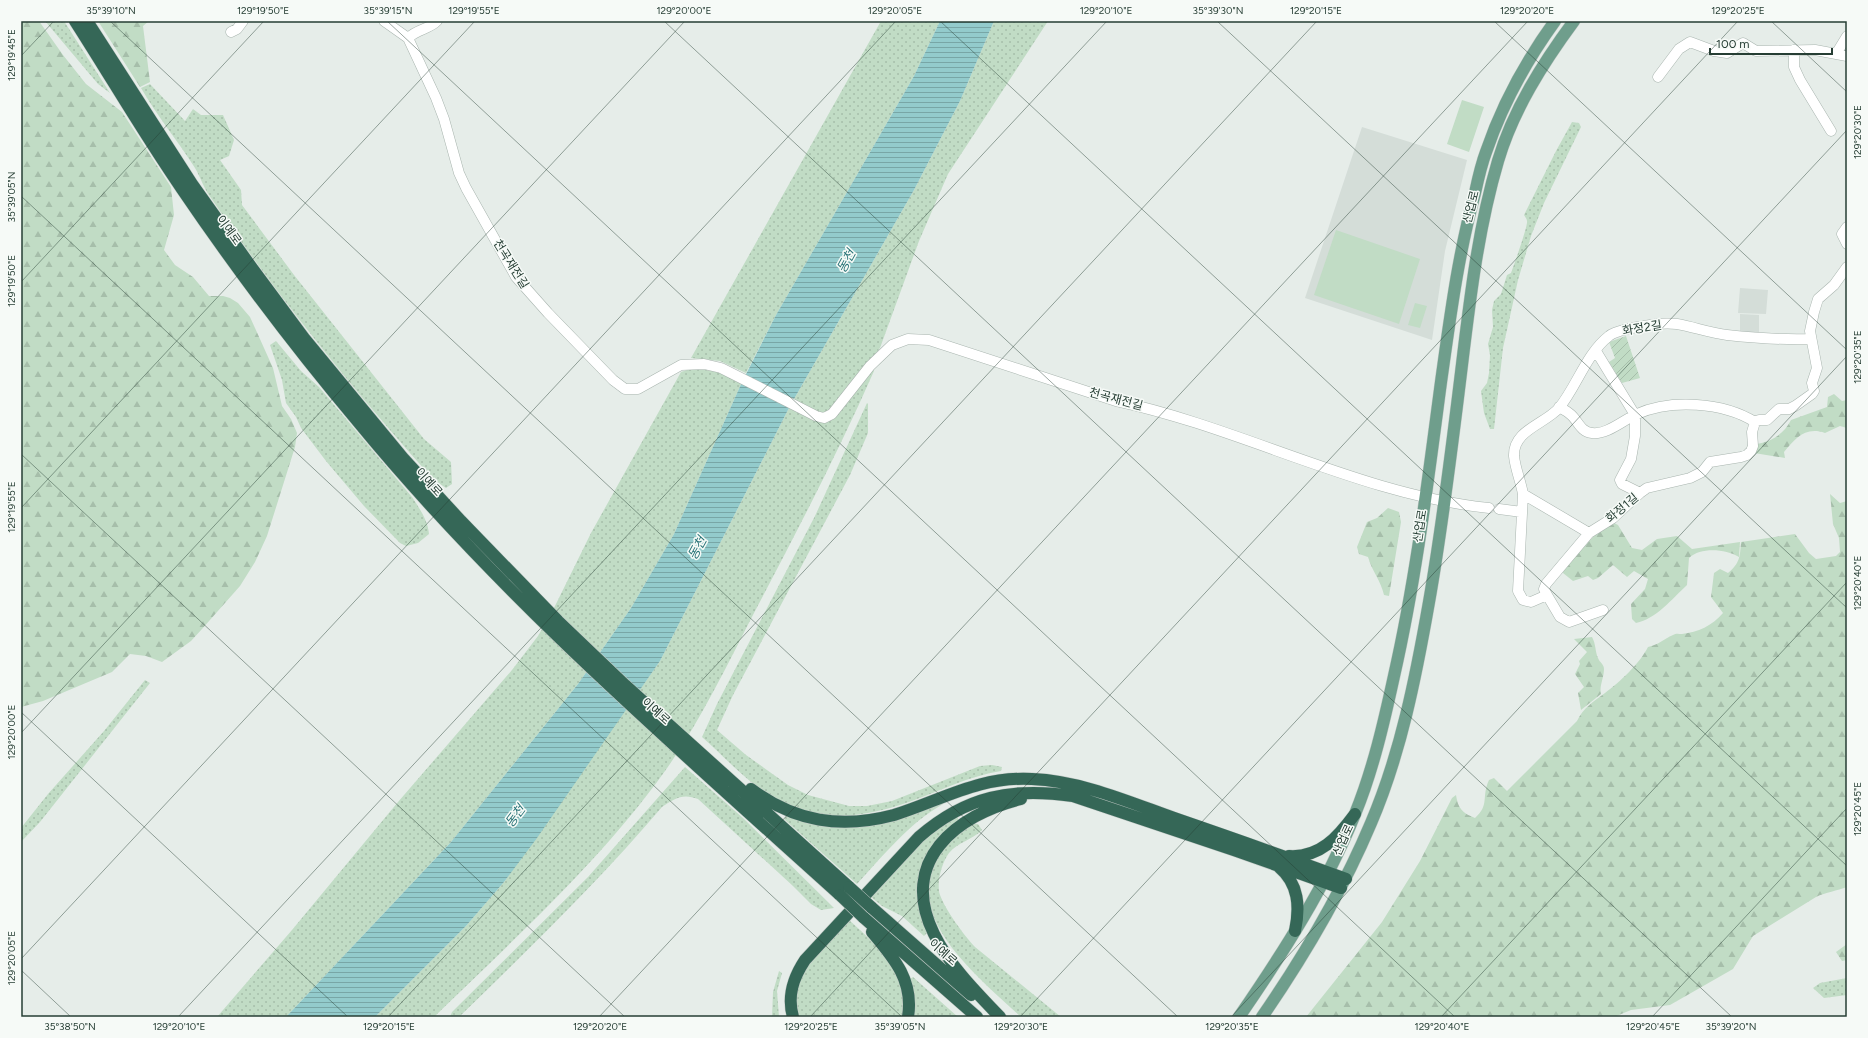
<svg xmlns="http://www.w3.org/2000/svg" width="1868" height="1038" font-family="Figtree,'Noto Sans KR',sans-serif">
  <style>
    .built { fill: #d4ddd8 }
    .grass { fill: url(#grass-dots) }
    .forest { fill: url(#forest-firs) }
    .garden { fill: url(#garden-furrows) }
    .pitch { fill: #c1dcc5 }
    .water { fill: url(#water-rules) }
    .lines { fill: none; stroke-linecap: round; stroke-linejoin: round }
    .minor-casing { stroke: #a9b5af; stroke-width: 11 }
    .major-casing { stroke: #c2c9c6; stroke-width: 13 }
    .highway-casing { stroke: #c2c9c6; stroke-width: 13 }
    .minor { stroke: #fff; stroke-width: 10 }
    .major { stroke: #6f9e8c; stroke-width: 12 }
    .highway { stroke: #356757; stroke-width: 12 }
    .highway-bridge-casing { stroke: #c2c9c6; stroke-width: 13; stroke-linecap: butt }
    .highway-bridge { stroke: #356757; stroke-width: 12 }
    .ticks { fill: none; stroke: #263e34; stroke-width: 1; stroke-opacity: 0.45 }
    .labels { text-anchor: middle; dominant-baseline: central; stroke-width: 3; stroke-linejoin: round; paint-order: stroke }
    .street-label { font-size: 12px; fill: #263e34; stroke: #f6faf7 }
    .water-label { font-size: 13px; font-style: italic; fill: #257175; stroke: #f6faf7 }
    .neatline { fill: none; stroke: #263e34; stroke-width: 1.5 }
    .ticks-label { font-size: 10px; text-anchor: middle; fill: #263e34 }
  </style>
  <defs>
    <pattern id="grass-dots" width="8" height="8" patternUnits="userSpaceOnUse"><rect width="8" height="8" fill="#c1dcc5"/><path d="M2 2h.1M6 6h.1" fill="none" stroke="#a6beaa" stroke-width="1.8" stroke-linecap="round"/></pattern>
    <pattern id="forest-firs" width="22" height="20" patternUnits="userSpaceOnUse"><rect width="22" height="20" fill="#c1dcc5"/><path d="M5 1l3.5 6h-7zM16 11l3.5 6h-7z" fill="#a6beaa"/></pattern>
    <pattern id="garden-furrows" width="10" height="10" patternUnits="userSpaceOnUse"><rect width="10" height="10" fill="#c1dcc5"/><path d="M-1 1l2-2M0 10L10 0M9 11l2-2" fill="none" stroke="#a6beaa"/></pattern>
    <pattern id="water-rules" width="6" height="5" patternUnits="userSpaceOnUse"><rect width="6" height="5" fill="#93cbcc"/><path d="M0 2.5h6" fill="none" stroke="#78a6a6"/></pattern>
  </defs>
  <rect width="100%" height="100%" fill="#e6ede9"/>
  <path class="built" d="M 1362,127 L 1467,160 L 1445,251 L 1432,340 L 1305,298 Z
    M 1740,288 L 1768,290 L 1766,314 L 1738,313 Z
    M 1740,314 L 1759,315 L 1759,333 L 1740,332 Z"/>
  <path class="grass" d="M 45,21 L 64,21 L 110,93 L 98,84 Z
    M 881,21 L 940,21 L 914,76 L 776,315 L 746,373 L 720,361 L 691,358 Z
    M 994,21 L 1048,21 L 948,174 L 919,241 L 880,348 L 821,422 L 826,423 L 836,417 L 871,369 L 874,371 C 838,453 796,533 754,613 C 726,667 700,722 665,771 C 599,863 514,939 434,1017 L 375,1017 L 466,926 L 504,882 L 660,661 L 790,406 L 914,190 L 960,101 Z
    M 150,84 L 185,121 L 193,109 L 201,115 L 223,115 L 234,140 L 229,156 L 220,160 L 241,190 L 242,205 L 294,275 L 424,439 L 451,462 L 452,484 L 446,488 L 434,480 C 354,391 278,297 211,198 C 204,189 201,178 195,168 C 178,141 157,116 141,88 Z
    M 1572,122 L 1579,123 L 1581,127 L 1544,203 L 1531,236 L 1518,280 L 1503,348 L 1494,429 L 1490,429 L 1484,413 L 1481,391 L 1487,383 L 1489,373 L 1490,355 L 1488,344 L 1493,327 L 1492,310 L 1494,301 L 1501,294 L 1507,275 L 1511,273 C 1514,265 1528,226 1527,221 C 1527,219 1525,217 1524,215 L 1556,151 Z
    M 276,341 L 301,371 L 319,387 L 412,497 C 419,508 428,520 429,534 L 418,543 L 406,546 L 400,543 L 364,506 L 326,461 L 301,428 L 296,417 L 286,403 L 282,380 L 270,345 Z
    M 690,369 L 718,371 L 742,382 L 674,534 L 631,608 L 578,684 L 451,842 L 286,1017 L 217,1017 L 292,930 L 398,802 L 512,670 L 538,636 L 555,606 L 591,533 L 681,372 Z
    M 867,403 L 868,404 L 868,433 L 850,475 L 733,695 L 717,730 L 746,755 L 788,785 L 808,795 L 849,806 L 867,806 L 892,801 L 980,766 L 992,765 L 1002,767 L 1001,771 C 969,776 940,791 909,802 C 854,821 805,824 756,786 C 737,771 720,753 702,737 L 717,704 L 815,516 Z
    M 145,680 L 150,683 L 40,822 L 21,842 L 21,828 L 48,794 L 104,731 Z
    M 685,767 L 743,818 L 834,908 L 821,910 L 811,904 L 793,886 L 698,799 C 683,793 675,798 662,807 C 599,881 529,949 459,1017 L 450,1017 L 452,1012 L 588,877 Z
    M 942,801 L 943,804 C 908,824 884,855 857,884 L 784,819 L 786,816 L 806,823 L 828,827 L 850,827 Z
    M 957,816 L 959,821 L 925,862 L 928,932 L 924,936 L 902,916 L 882,906 L 871,897 L 923,839 Z
    M 972,824 L 978,824 L 982,830 C 972,840 958,842 949,853 C 942,862 936,883 940,895 C 946,911 963,934 975,947 L 1061,1017 L 1021,1017 C 963,964 874,892 972,824 Z
    M 849,920 C 873,941 916,981 901,1017 L 796,1017 L 793,1003 L 801,974 Z
    M 779,971 L 782,973 L 777,991 L 779,1017 L 772,1017 L 773,992 Z
    M 913,977 L 958,1017 L 913,1017 L 915,1002 L 910,979 Z
    M 1847,978 L 1847,995 L 1824,998 L 1813,988 L 1820,983 Z"/>
  <path class="forest" d="M 21,21 L 39,21 L 63,55 L 86,84 L 122,112 L 171,187 L 174,215 L 164,250 L 175,265 L 193,277 L 209,296 L 223,296 L 230,298 L 238,303 L 250,317 L 273,368 L 282,406 L 291,419 L 297,433 L 295,447 L 267,536 L 255,562 L 240,586 L 202,629 L 191,641 L 162,662 L 146,656 L 130,654 L 112,672 L 43,701 L 21,707 Z
    M 98,21 L 149,21 L 143,26 L 150,82 L 140,87 Z
    M 1834,394 L 1842,401 L 1847,400 L 1847,428 L 1840,426 L 1825,433 C 1805,426 1795,439 1784,452 L 1785,458 L 1754,453 L 1756,444 C 1771,442 1784,434 1791,420 L 1827,407 L 1828,397 Z
    M 1830,494 L 1840,503 L 1847,501 L 1847,887 C 1837,891 1826,892 1816,897 L 1753,936 L 1733,969 L 1670,1005 L 1631,1010 L 1614,1017 L 1306,1017 L 1382,922 L 1420,861 L 1452,798 L 1456,795 C 1458,808 1462,813 1475,818 C 1490,805 1481,797 1489,780 L 1494,778 L 1507,791 L 1577,721 C 1583,708 1594,701 1605,693 C 1620,682 1640,663 1648,647 C 1658,645 1664,639 1673,635 C 1676,633 1679,634 1682,634 C 1698,632 1712,626 1723,613 L 1711,597 L 1714,573 L 1720,569 L 1728,573 C 1740,563 1740,557 1741,542 L 1795,534 L 1809,553 L 1816,559 L 1836,556 L 1840,552 L 1839,538 L 1833,524 Z
    M 1388,508 L 1399,512 L 1401,522 L 1389,596 L 1384,595 C 1381,581 1372,571 1368,557 L 1359,554 L 1357,547 L 1367,522 L 1377,518 Z
    M 1614,523 L 1618,525 L 1632,548 L 1642,550 L 1657,539 L 1677,536 L 1692,549 L 1740,542 L 1739,557 C 1725,549 1701,547 1689,558 L 1687,585 C 1672,599 1656,619 1636,623 L 1632,619 L 1631,604 L 1645,589 L 1648,579 L 1634,571 L 1627,577 L 1613,565 L 1598,578 L 1593,580 L 1588,576 L 1573,581 L 1563,573 L 1564,568 L 1594,536 Z
    M 1592,637 C 1596,644 1595,651 1598,658 C 1600,663 1604,664 1604,669 C 1604,678 1599,686 1601,694 L 1581,710 L 1578,693 L 1584,687 L 1575,674 L 1580,664 L 1579,661 L 1587,652 L 1574,639 Z
    M 1847,944 L 1847,960 L 1842,961 L 1836,952 Z"/>
  <path class="garden" d="M 1626,336 L 1640,378 L 1622,383 L 1609,362 L 1615,358 L 1609,342 Z"/>
  <path class="pitch" d="M 1462,100 L 1484,107 L 1469,152 L 1447,144 Z
    M 1336,230 L 1420,259 L 1399,324 L 1314,295 Z
    M 1415,303 L 1427,306 L 1420,328 L 1408,325 Z"/>
  <path class="water" d="M 940,21 L 994,21 L 960,101 L 914,190 L 790,406 L 660,661 L 537,838 L 504,882 L 466,926 L 375,1017 L 286,1017 L 451,842 L 578,684 L 631,608 L 674,534 L 742,382 L 776,315 L 914,76 Z"/>
  <g class="lines">
    <g class="minor-casing">
      <path id="minor" d="M 384,21 L 408,38 L 436,98 L 444,119 L 459,173 L 466,188 L 516,277 L 548,313 L 613,380 L 625,389 L 638,389 L 681,365 L 704,364 L 721,368 L 816,416 L 824,418 L 832,414 L 870,366 L 892,345 L 908,339 L 929,340 L 1116,401 C 1242,428 1362,495 1489,508
        M 231,32 L 237,29 L 243,21
        M 408,38 C 417,29 430,29 437,21
        M 1794,50 L 1794,67 L 1800,80 L 1831,131
        M 1836,54 L 1847,36
        M 1658,77 L 1679,49 L 1690,42 L 1714,51 L 1727,53 L 1743,43 L 1756,51 L 1815,50 L 1847,56
        M 1847,227 L 1842,234 L 1847,244
        M 1811,339 C 1783,340 1755,338 1727,335 C 1710,333 1694,327 1677,324 C 1662,322 1646,325 1632,328 C 1625,330 1615,331 1609,336 C 1586,354 1577,386 1559,408 C 1545,424 1513,430 1514,456 C 1515,468 1521,482 1523,494 L 1518,591 L 1523,600 L 1531,602 L 1547,595 L 1544,589 L 1546,584 L 1589,533 L 1613,518 L 1640,493 L 1647,488 L 1690,478 L 1702,472 L 1710,462 L 1741,457 L 1747,455 L 1751,451 L 1753,446 L 1752,432 L 1755,422 L 1759,420 L 1767,420 L 1779,409 L 1789,409 L 1795,406 L 1812,394 L 1814,391 L 1812,383 L 1817,368 L 1810,331 L 1814,312 L 1818,299 L 1834,285 L 1847,267
        M 1596,351 L 1635,415 L 1635,436 L 1631,459 L 1620,480 L 1622,484 L 1640,493
        M 1559,407 C 1562,409 1567,411 1570,414 C 1578,420 1580,432 1592,433 C 1607,435 1623,420 1637,414 C 1671,399 1723,402 1755,422
        M 1523,494 L 1589,533
        M 1499,509 L 1522,512
        M 1547,595 L 1560,617 L 1569,622 L 1603,610"/>
    </g>
    <g class="major-casing">
      <path id="major" d="M 1239,1017 C 1283,953 1326,886 1355,814 C 1373,770 1384,722 1394,676 C 1416,579 1428,480 1441,382 C 1450,318 1458,255 1475,193 C 1478,179 1481,165 1486,152 C 1502,105 1526,61 1555,21
        M 1262,1017 C 1304,956 1342,892 1371,823 C 1401,753 1416,676 1429,602 C 1442,529 1451,454 1460,381 C 1469,307 1477,232 1498,161 C 1513,110 1543,63 1574,21"/>
    </g>
    <g class="highway-casing">
      <path id="highway" d="M 75,21 C 111,77 144,134 182,189 C 237,270 296,348 359,423 C 502,597 673,744 840,895
        M 87,21 L 192,184 L 252,268 L 304,338 L 403,458 L 461,521 L 558,621 L 625,685 L 849,887
        M 751,789 C 795,822 841,829 894,815 C 942,800 979,776 1032,779 C 1081,781 1129,802 1174,818 C 1232,838 1289,858 1346,879
        M 1289,856 C 1320,858 1338,837 1355,814
        M 1279,867 C 1299,884 1300,907 1295,931
        M 871,907 L 971,995
        M 863,917 L 977,1017
        M 872,932 C 894,958 914,981 908,1017
        M 793,1017 C 787,996 793,978 805,960 L 919,837 C 966,796 1012,787 1073,796 L 1234,850 L 1341,888
        M 1000,1017 C 976,992 949,965 934,934 C 898,861 956,815 1021,799"/>
    </g>
    <use href="#minor" class="minor"/>
    <use href="#major" class="major"/>
    <use href="#highway" class="highway"/>
    <g class="highway-bridge-casing">
      <path id="highway-bridge" d="M 849,887 L 871,907
        M 840,895 L 863,917"/>
    </g>
    <use href="#highway-bridge" class="highway-bridge"/>
  </g>
  <path class="ticks" d="M 110,21 L 1178,1017M 387,21 L 1455,1017M 664,21 L 1732,1017M 940,21 L 1847,866M 1217,21 L 1847,608M 1494,21 L 1847,350M 1771,21 L 1847,92M 21,56 L 54,21M 21,196 L 902,1017M 21,282 L 264,21M 21,454 L 625,1017M 21,508 L 475,21M 21,712 L 348,1017M 21,733 L 685,21M 21,959 L 896,21M 21,970 L 71,1017M 178,1017 L 1107,21M 388,1017 L 1317,21M 599,1017 L 1528,21M 810,1017 L 1738,21M 1020,1017 L 1847,130M 1231,1017 L 1847,356M 1441,1017 L 1847,582M 1652,1017 L 1847,808"/>
  <g class="labels">
    <g class="street-label">
      <text transform="translate(1471 207) rotate(-76)">산업로</text>
      <text transform="translate(229 230) rotate(54)">이예로</text>
      <text transform="translate(511 264) rotate(58)">천곡재전길</text>
      <text transform="translate(1642 328) rotate(-9)">화정2길</text>
      <text transform="translate(1116 399) rotate(15)">천곡재전길</text>
      <text transform="translate(429 482) rotate(48)">이예로</text>
      <text transform="translate(1622 508) rotate(-40)">화정1길</text>
      <text transform="translate(1420 526) rotate(-81)">산업로</text>
      <text transform="translate(656 711) rotate(42)">이예로</text>
      <text transform="translate(1343 840) rotate(-65)">산업로</text>
      <text transform="translate(943 952) rotate(41)">이예로</text>
    </g>
    <g class="water-label">
      <text transform="translate(846 261) rotate(-61)">동천</text>
      <text transform="translate(697 548) rotate(-61)">동천</text>
      <text transform="translate(515 816) rotate(-53)">동천</text>
    </g>
  </g>
  <rect width="1868" height="1038" fill="none" stroke="#f6faf7" stroke-width="44"/>
  <path d="M1710 48v6h122v-6" fill="none" stroke="#263e34" stroke-width="2"/>
  <text x="1716" y="48" font-size="12" fill="#263e34" stroke="#f6faf7" stroke-width="3" paint-order="stroke">100 m</text>
  <rect x="22" y="22" width="1824" height="994" class="neatline"/>
  <g class="ticks-label">
    <text x="111" y="14">35°39'10"N</text>
    <text x="263" y="14">129°19'50"E</text>
    <text x="388" y="14">35°39'15"N</text>
    <text x="474" y="14">129°19'55"E</text>
    <text x="684" y="14">129°20'00"E</text>
    <text x="895" y="14">129°20'05"E</text>
    <text x="1106" y="14">129°20'10"E</text>
    <text x="1218" y="14">35°39'30"N</text>
    <text x="1316" y="14">129°20'15"E</text>
    <text x="1527" y="14">129°20'20"E</text>
    <text x="1738" y="14">129°20'25"E</text>
    <text transform="translate(11 55) rotate(-90)" y="4">129°19'45"E</text>
    <text transform="translate(1857 132) rotate(-90)" y="4">129°20'30"E</text>
    <text transform="translate(11 197) rotate(-90)" y="4">35°39'05"N</text>
    <text transform="translate(11 281) rotate(-90)" y="4">129°19'50"E</text>
    <text transform="translate(1857 357) rotate(-90)" y="4">129°20'35"E</text>
    <text transform="translate(11 507) rotate(-90)" y="4">129°19'55"E</text>
    <text transform="translate(1857 583) rotate(-90)" y="4">129°20'40"E</text>
    <text transform="translate(11 732) rotate(-90)" y="4">129°20'00"E</text>
    <text transform="translate(1857 809) rotate(-90)" y="4">129°20'45"E</text>
    <text transform="translate(11 958) rotate(-90)" y="4">129°20'05"E</text>
    <text x="70" y="1030">35°38'50"N</text>
    <text x="179" y="1030">129°20'10"E</text>
    <text x="389" y="1030">129°20'15"E</text>
    <text x="600" y="1030">129°20'20"E</text>
    <text x="811" y="1030">129°20'25"E</text>
    <text x="900" y="1030">35°39'05"N</text>
    <text x="1021" y="1030">129°20'30"E</text>
    <text x="1232" y="1030">129°20'35"E</text>
    <text x="1442" y="1030">129°20'40"E</text>
    <text x="1653" y="1030">129°20'45"E</text>
    <text x="1731" y="1030">35°39'20"N</text>
  </g>
</svg>
